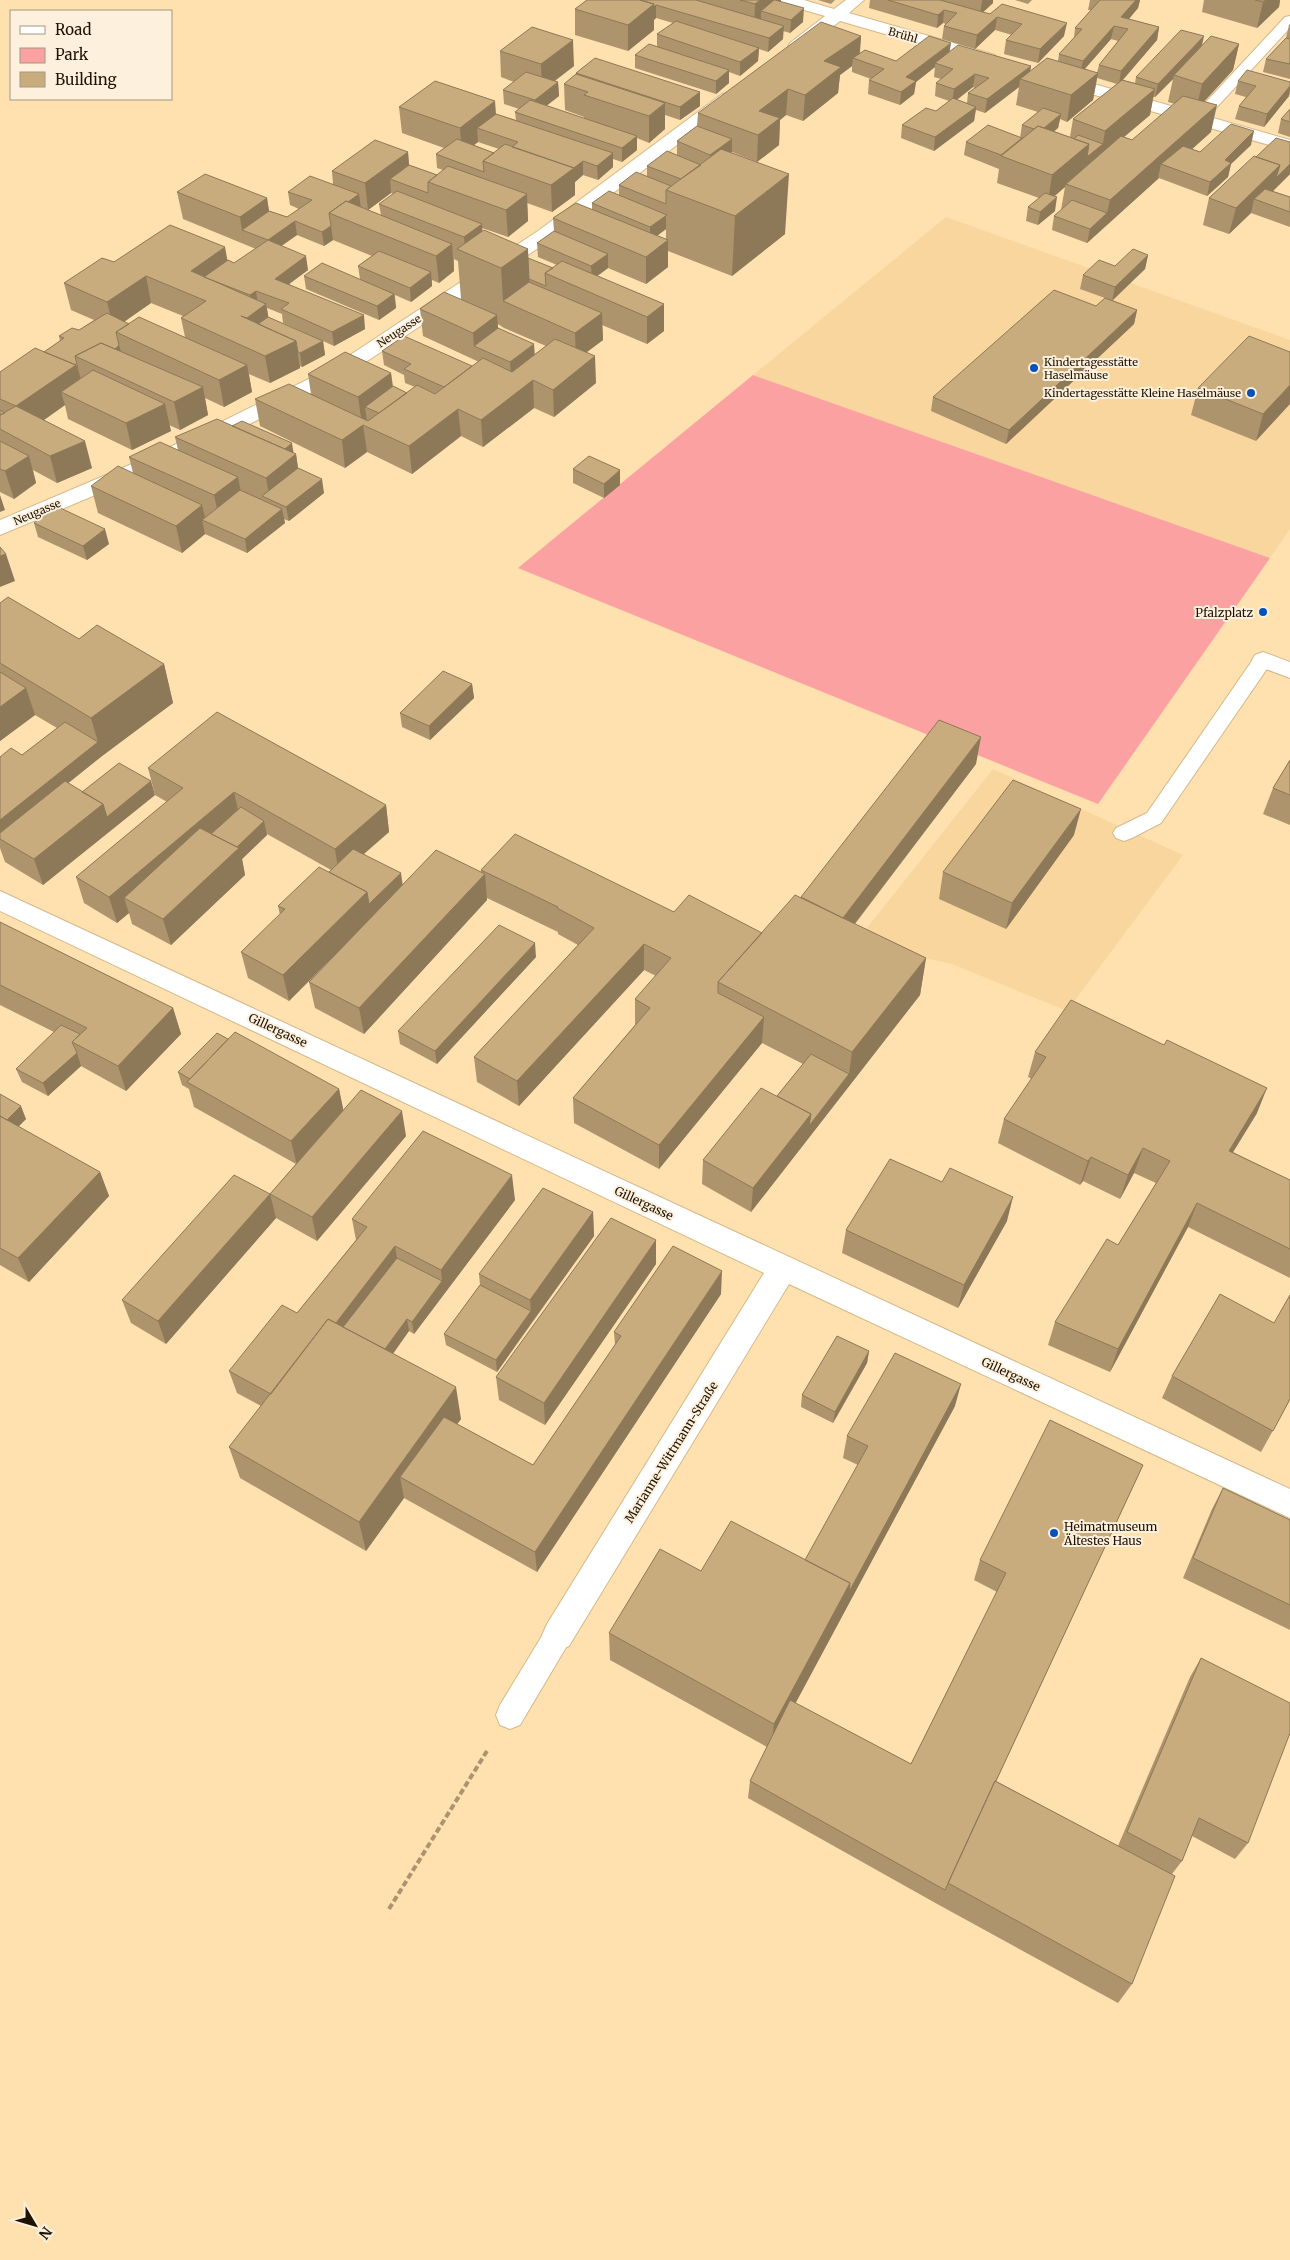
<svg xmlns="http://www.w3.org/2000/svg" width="1290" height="2260" font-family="Merriweather,serif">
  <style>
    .built { fill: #f9d69e }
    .green { fill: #fba1a2 }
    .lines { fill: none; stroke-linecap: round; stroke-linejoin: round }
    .lane-casing { stroke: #d5b888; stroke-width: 2 }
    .street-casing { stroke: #d5b888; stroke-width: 2 }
    .path { stroke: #ac946f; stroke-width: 4; stroke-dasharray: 6 3; stroke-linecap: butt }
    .lane { fill: #fff; fill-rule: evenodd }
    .street { fill: #fff; fill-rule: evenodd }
    .wall { fill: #ad946c; fill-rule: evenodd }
    .shaded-wall { fill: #8d7858 }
    .building { fill: #c9ac7d; stroke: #8d7858 }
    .poi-dot { fill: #0452bc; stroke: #fdf0dd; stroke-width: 2 }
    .labels { text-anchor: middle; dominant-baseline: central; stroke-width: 4; stroke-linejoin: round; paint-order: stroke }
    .far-street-label { font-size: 11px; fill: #1e1302; stroke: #fdf0dd }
    .far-poi-label { font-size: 11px; fill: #1e1302; stroke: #fdf0dd; text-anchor: start }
    .poi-label { font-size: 12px; fill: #1e1302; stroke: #fdf0dd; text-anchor: end }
    .street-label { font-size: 12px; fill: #1e1302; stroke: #fdf0dd }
  </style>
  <rect width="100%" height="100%" fill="#ffe0af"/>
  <path class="built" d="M 946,217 L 1290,340 L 1290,529 L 1270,558 L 753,375 Z
    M 993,769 L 1183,855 L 1067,1011 L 952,964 L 855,943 Z"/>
  <path class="green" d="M 753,375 L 1270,558 L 1098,804 L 518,568 Z"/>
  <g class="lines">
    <g class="lane-casing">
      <path id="lane" d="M 1290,16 L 1290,28 L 1203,122 L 1193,122 L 1190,119 L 1193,116 L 1285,17 Z
        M 1263,653 L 1270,655 L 1273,660 L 1161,823 L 1132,838 L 1124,841 L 1116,838 L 1113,833 L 1116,828 L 1147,813 L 1256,655 Z
        M 558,1622 L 568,1626 L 572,1635 L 568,1644 L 520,1725 L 510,1729 L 500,1725 L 496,1715 L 500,1705 L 548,1626 Z"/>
    </g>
    <g class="street-casing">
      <path id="street" d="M 778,0 L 804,0 L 834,9 L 846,0 L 864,0 L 849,13 L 995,55 L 997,59 L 995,63 L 989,64 L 840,21 L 802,51 L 790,51 L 788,47 L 790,43 L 825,16 L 780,3 Z
        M 1059,74 L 1290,140 L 1290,151 L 1053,83 L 1050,79 L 1053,75 Z
        M 728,93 L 734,94 L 737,98 L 734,102 L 552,239 L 343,377 L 174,462 L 0,535 L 0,520 L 160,452 L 329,369 L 538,231 L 722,94 Z
        M 1263,652 L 1290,662 L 1290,678 L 1255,665 L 1252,660 L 1255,655 Z
        M 0,891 L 1290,1489 L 1290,1518 L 789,1284 L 569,1646 L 558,1651 L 547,1646 L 542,1635 L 547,1624 L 764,1273 L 0,911 Z"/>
    </g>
    <path class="path" d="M 389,1909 L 487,1751"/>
    <use href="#lane" class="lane"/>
    <use href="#street" class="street"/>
  </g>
  <path class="wall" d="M 587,0 L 781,0 L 781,2 L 803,22 L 790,33 L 783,31 L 783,39 L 768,52 L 759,49 L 758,61 L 740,76 L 729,72 L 729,83 L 716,94 L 635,68 L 635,55 L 657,47 L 657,34 L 673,23 L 656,18 L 654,20 L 654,30 L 628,51 L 575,35 L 575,9 Z
    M 818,0 L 835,0 L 831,4 Z
    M 870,0 L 993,0 L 993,3 L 983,12 L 1064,36 L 1038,63 L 1004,54 L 1006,40 L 1012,35 L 995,30 L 975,49 L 942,39 L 944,26 L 946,24 L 943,23 L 937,28 L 869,8 Z
    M 1015,0 L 1032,0 L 1028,4 Z
    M 1090,0 L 1140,0 L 1138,8 L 1129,19 L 1159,27 L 1157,40 L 1123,80 L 1135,83 L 1136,77 L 1202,46 L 1239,44 L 1233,70 L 1204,102 L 1211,132 L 1192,149 L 1200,152 L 1251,145 L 1231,164 L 1228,177 L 1207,196 L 1159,178 L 1087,243 L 1052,230 L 1054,216 L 1061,210 L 1065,187 L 1054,196 L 1055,211 L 1038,225 L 1026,221 L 1028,207 L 1039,198 L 997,183 L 999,169 L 964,155 L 966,142 L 1020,138 L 1022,125 L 1038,112 L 1016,105 L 1019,87 L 985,113 L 976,110 L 974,121 L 934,151 L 901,138 L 902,125 L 936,111 L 949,101 L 935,96 L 936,83 L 941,79 L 934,77 L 935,67 L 916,82 L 914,94 L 900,105 L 868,94 L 869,80 L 871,79 L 852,72 L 852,66 L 840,75 L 838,93 L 803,121 L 786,115 L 780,120 L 779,145 L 757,162 L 732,152 L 731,153 L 785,234 L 732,276 L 668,251 L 668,267 L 646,284 L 608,268 L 597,276 L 664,304 L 664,331 L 647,344 L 602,325 L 603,340 L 587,352 L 596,383 L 554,417 L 534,408 L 483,447 L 461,436 L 412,474 L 367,452 L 345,468 L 260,426 L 255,399 L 311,394 L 308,374 L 391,373 L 393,386 L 407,393 L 415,387 L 405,383 L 404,375 L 384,365 L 382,351 L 472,366 L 479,362 L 423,336 L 420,309 L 461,299 L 458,261 L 454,259 L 454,271 L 439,283 L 432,280 L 432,286 L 411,302 L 395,295 L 396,308 L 379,320 L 306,289 L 304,276 L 360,279 L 358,266 L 372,256 L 333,240 L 324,246 L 297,235 L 281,246 L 308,270 L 289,284 L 365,329 L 334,346 L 283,323 L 282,314 L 267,308 L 268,317 L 323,341 L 325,355 L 302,367 L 300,366 L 300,368 L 270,383 L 249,374 L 252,392 L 224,407 L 205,398 L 208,415 L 180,430 L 169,425 L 171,431 L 132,450 L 68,419 L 65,405 L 44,420 L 92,468 L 57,483 L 33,470 L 36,483 L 14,499 L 0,492 L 0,372 L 44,352 L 60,341 L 59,336 L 79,330 L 94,320 L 71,310 L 64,283 L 114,262 L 228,260 L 234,263 L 256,249 L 183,219 L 177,192 L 267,198 L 269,211 L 287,217 L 299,209 L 290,205 L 288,192 L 333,184 L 332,171 L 408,152 L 409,165 L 437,175 L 443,170 L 437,168 L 436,154 L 444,148 L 402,133 L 399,107 L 496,114 L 516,120 L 515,112 L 519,109 L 504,104 L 503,90 L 514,82 L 501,77 L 500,51 L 574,66 L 555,81 L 558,82 L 559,96 L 546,106 L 584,119 L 584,117 L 565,110 L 564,84 L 576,74 L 576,73 L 700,92 L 700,106 L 680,120 L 665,115 L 665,129 L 649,143 L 637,138 L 637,150 L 622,162 L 613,159 L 613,167 L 598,180 L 583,175 L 575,182 L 575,195 L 552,212 L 527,203 L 528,221 L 508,237 L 482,228 L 482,231 L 528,249 L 528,258 L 553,268 L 557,265 L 538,257 L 537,243 L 554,231 L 553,218 L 592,209 L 592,203 L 619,196 L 619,185 L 647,177 L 647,166 L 677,155 L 677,141 L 697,126 L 698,113 L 861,36 L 860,54 L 896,61 L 950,52 L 1031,66 L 1030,71 L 1058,61 L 1059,54 L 1074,38 L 1075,28 L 1091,10 L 1088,10 ZM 1111,39 L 1118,41 L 1099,65 L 1097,73 L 1085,69 ZM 1097,78 L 1117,84 L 1073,119 L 1070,137 L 1054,131 L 1058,128 L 1060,119 L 1067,122 L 1093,100 ZM 1173,79 L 1168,102 L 1175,104 L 1132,140 L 1124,137 L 1150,115 L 1153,97 L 1155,97 ZM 973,87 L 975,88 L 968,93 L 967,103 L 957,100 ZM 478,142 L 499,149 L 494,153 L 474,145 ZM 391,193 L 394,194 L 379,204 L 381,215 L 368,210 ZM 666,229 L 666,239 L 657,236 ZM 151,303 L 183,316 L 181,318 L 185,337 L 129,324 L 124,321 ZM 498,324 L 504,328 L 546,346 L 534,355 L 498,328 Z
    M 1204,0 L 1280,0 L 1279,7 L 1257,28 L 1202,12 Z
    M 1290,24 L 1290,79 L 1263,72 L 1266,59 L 1286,38 L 1289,25 Z
    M 1238,81 L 1290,82 L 1290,93 L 1289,96 L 1264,127 L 1235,119 L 1239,106 L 1246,97 L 1235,94 Z
    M 1290,109 L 1290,137 L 1278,133 L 1281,119 Z
    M 1290,142 L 1290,174 L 1273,191 L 1290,197 L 1290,227 L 1251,213 L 1229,234 L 1203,225 L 1209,198 L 1256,157 Z
    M 1148,255 L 1145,269 L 1112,300 L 1137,310 L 1134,324 L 1006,444 L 931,411 L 933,397 L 1096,306 L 1105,298 L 1080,289 L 1083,275 L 1115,266 Z
    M 1290,352 L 1256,441 L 1191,415 L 1198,388 Z
    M 175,437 L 294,454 L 296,454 L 298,468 L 324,493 L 289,521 L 284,519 L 285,523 L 247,553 L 205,534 L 182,553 L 98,513 L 91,486 L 133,473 L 129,457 L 178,450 Z
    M 573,469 L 620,485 L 604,498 L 573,483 Z
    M 34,523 L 109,544 L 87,560 L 38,537 Z
    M 0,603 L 79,639 L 164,664 L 173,703 L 102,756 L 68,783 L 82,792 L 155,795 L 43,885 L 5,862 L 0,848 L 0,757 L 22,755 L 57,728 L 35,715 L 0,741 Z
    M 472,684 L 474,698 L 430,740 L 402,727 L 400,713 Z
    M 1290,760 L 1290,825 L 1263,814 L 1273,788 Z
    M 976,764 L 855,924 L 926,958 L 920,995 L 751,1212 L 702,1184 L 703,1160 L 777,1096 L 803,1064 L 762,1043 L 659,1169 L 574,1123 L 573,1098 L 635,1025 L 635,999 L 656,976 L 644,970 L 519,1106 L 477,1082 L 474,1057 L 578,945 L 558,934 L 558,932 L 487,898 L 487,900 L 364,1034 L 315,1008 L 309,982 L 376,913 L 289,1001 L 248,978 L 241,952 L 280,915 L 278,906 L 331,870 L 267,834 L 267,835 L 242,859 L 245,875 L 171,945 L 132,924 L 129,913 L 117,923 L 84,903 L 76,877 L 167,802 L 155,795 L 148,768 L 386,805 L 389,832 L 364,854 L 403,885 L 481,872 L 481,870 L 674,912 L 762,933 L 801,897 Z
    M 1074,835 L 1006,929 L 939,899 L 943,872 Z
    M 0,922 L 173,1008 L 181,1034 L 126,1091 L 81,1066 L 48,1096 L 22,1082 L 16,1069 L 54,1032 L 0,1005 Z
    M 536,957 L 437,1064 L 400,1044 L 398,1031 Z
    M 228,1039 L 339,1089 L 343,1110 L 406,1136 L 317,1241 L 276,1218 L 270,1194 L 296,1164 L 194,1107 L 189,1089 L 182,1085 L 178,1072 Z
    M 1035,1052 L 1257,1113 L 1233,1152 L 1290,1180 L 1290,1278 L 1188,1227 L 1110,1372 L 1048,1345 L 1055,1322 L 1118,1245 L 1156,1183 L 1134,1173 L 1120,1199 L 1083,1181 L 1080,1185 L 998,1143 L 1004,1119 L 1032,1079 L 1028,1077 Z
    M 0,1094 L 26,1119 L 18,1127 L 100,1172 L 109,1196 L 29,1282 L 0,1265 Z
    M 270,1194 L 276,1218 L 166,1344 L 131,1323 L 122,1300 Z
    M 515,1200 L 414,1334 L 409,1331 L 393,1354 L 461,1419 L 457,1424 L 533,1465 L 615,1345 L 614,1332 L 721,1294 L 537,1572 L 404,1498 L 366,1551 L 240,1478 L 229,1447 L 261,1406 L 237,1393 L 229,1371 L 297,1313 L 356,1240 L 352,1219 Z
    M 593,1212 L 594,1236 L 497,1372 L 446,1345 L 444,1334 L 480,1285 L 479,1274 Z
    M 1007,1221 L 958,1308 L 842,1253 L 846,1230 Z
    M 656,1240 L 656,1264 L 545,1425 L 499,1400 L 496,1377 Z
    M 1274,1323 L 1290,1400 L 1261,1452 L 1162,1398 L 1172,1376 Z
    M 869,1351 L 867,1363 L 833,1423 L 801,1407 L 802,1395 Z
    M 955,1406 L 795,1703 L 911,1764 L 997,1592 L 974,1580 L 980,1560 L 1143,1465 L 996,1781 L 1118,1846 L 1190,1677 L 1201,1658 L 1248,1843 L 1235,1859 L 1192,1836 L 1182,1861 L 1172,1874 L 1132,1984 L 1118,2003 L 939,1905 L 748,1798 L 750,1781 L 767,1747 L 610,1660 L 609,1633 L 701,1571 L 805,1560 L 858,1465 L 843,1458 L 847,1436 Z
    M 1223,1488 L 1290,1520 L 1290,1630 L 1183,1578 L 1212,1509 Z"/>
  <path class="shaded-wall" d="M 760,0 L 781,0 L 780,8 L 761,11 L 761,25 L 754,30 L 755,4 Z
    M 983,0 L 993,0 L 993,3 L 980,15 L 982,1 Z
    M 1136,0 L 1140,0 L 1138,8 L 1121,28 L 1121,17 Z
    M 1266,0 L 1280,0 L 1279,7 L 1257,28 L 1263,2 Z
    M 654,4 L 656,5 L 656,18 L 654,20 L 654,30 L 628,51 L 628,25 Z
    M 804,8 L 803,22 L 790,33 L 791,20 Z
    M 944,10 L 943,23 L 937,28 L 938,15 Z
    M 997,17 L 995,30 L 975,49 L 977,35 Z
    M 1067,23 L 1064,36 L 1038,63 L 1040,49 Z
    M 784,26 L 783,39 L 768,52 L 769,38 Z
    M 1114,26 L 1111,39 L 1080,74 L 1083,61 Z
    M 1159,27 L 1157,40 L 1119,84 L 1121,71 Z
    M 861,36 L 859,60 L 853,58 L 852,66 L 840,75 L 838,93 L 803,121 L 805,95 L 824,61 Z
    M 1204,36 L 1201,50 L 1174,75 L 1173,79 L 1155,97 L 1158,84 Z
    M 573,40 L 574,66 L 542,90 L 541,64 Z
    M 951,43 L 949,56 L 935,63 L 935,67 L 916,82 L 914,94 L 900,105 L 901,92 L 906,77 Z
    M 1239,44 L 1233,70 L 1196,110 L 1202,84 Z
    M 759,48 L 758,61 L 740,76 L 740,62 Z
    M 1031,66 L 1029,79 L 1020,79 L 1019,87 L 985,113 L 987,99 Z
    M 729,70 L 729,83 L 716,94 L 716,81 Z
    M 1098,73 L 1093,100 L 1067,122 L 1071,95 Z
    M 975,74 L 973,87 L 952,103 L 954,89 Z
    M 558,82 L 559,96 L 536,114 L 535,100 Z
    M 1290,86 L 1289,96 L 1264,127 L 1267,114 Z
    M 788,89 L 786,115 L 780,120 L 779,145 L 757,162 L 759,111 Z
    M 1155,89 L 1150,115 L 1067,185 L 1066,184 L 1065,187 L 1048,202 L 1052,175 L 1089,144 L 1103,144 L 1105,131 Z
    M 700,92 L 700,106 L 680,120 L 680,107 Z
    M 495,101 L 497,128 L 477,128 L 478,142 L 462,154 L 460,128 Z
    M 665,103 L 665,129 L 649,143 L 649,116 Z
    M 1217,105 L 1211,132 L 1171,168 L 1161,164 L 1158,178 L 1159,178 L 1087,243 L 1090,229 L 1107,213 L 1110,200 Z
    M 976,107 L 974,121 L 934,151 L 935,137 Z
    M 1061,114 L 1058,128 L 1038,145 L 1040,131 Z
    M 1254,131 L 1251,145 L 1231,164 L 1228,177 L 1207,196 L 1210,182 L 1225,160 Z
    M 637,136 L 637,150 L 622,162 L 622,148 Z
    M 732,139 L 732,152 L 710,168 L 710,155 Z
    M 408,152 L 410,178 L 390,179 L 391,193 L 368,210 L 365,183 Z
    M 613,153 L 613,167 L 598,180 L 597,166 Z
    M 583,161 L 583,175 L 575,182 L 575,195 L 552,212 L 551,185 Z
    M 1290,164 L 1290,174 L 1262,202 L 1254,199 L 1251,213 L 1229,234 L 1236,208 L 1280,165 Z
    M 789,174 L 785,234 L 732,276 L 735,216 Z
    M 359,194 L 361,208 L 337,210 Z
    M 527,194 L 528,221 L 508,237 L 506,210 Z
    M 1057,197 L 1055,211 L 1038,225 L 1040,212 Z
    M 267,198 L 271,225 L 242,230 L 244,244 L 240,217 Z
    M 666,215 L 666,229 L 650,241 L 650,227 Z
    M 295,221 L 297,235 L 270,254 L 268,240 Z
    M 482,224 L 484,251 L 465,252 L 464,237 Z
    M 331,226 L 333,240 L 324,246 L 322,232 Z
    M 668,240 L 668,267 L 646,284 L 646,257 Z
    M 452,244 L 454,271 L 439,283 L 436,256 Z
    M 225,247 L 230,274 L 218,282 L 191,271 Z
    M 528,249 L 531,309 L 503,301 L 501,268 Z
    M 608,254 L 608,268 L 592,280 L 591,266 Z
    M 1148,255 L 1145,269 L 1112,301 L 1115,287 Z
    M 306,256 L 308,270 L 277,293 L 275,279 Z
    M 431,272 L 432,286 L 411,302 L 410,288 Z
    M 146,276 L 151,303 L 114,329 L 107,302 Z
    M 256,291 L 258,305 L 253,309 L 250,295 Z
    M 394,294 L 396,308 L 379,320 L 377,306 Z
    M 266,304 L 271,331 L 249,331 L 247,318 Z
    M 664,304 L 664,331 L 647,344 L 647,317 Z
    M 1137,310 L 1134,324 L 1006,444 L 1009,430 Z
    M 602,313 L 603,340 L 576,360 L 575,333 Z
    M 364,315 L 365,329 L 334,346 L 332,332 Z
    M 497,315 L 499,342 L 474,346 L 475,360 L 473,333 Z
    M 296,341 L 300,368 L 270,383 L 265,356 Z
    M 323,341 L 325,355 L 302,367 L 300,353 Z
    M 534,344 L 535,358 L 511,376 L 510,362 Z
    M 119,345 L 123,359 L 90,363 Z
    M 595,356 L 596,383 L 554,417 L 553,390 Z
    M 76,365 L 78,369 L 82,383 L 61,392 L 65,405 L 24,434 L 16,406 Z
    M 247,365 L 252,392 L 224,407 L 219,380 Z
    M 391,373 L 394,401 L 365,407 L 367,421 L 362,424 L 358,397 Z
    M 533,380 L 534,408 L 483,447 L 481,420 Z
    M 1290,385 L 1290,404 L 1256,441 L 1263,414 Z
    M 203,387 L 208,415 L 180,430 L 174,402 Z
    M 165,404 L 171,431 L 132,450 L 126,423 Z
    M 458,409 L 461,436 L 412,474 L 409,446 Z
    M 363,425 L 367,452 L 345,468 L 342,440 Z
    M 85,441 L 92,468 L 57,483 L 50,456 Z
    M 292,443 L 294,456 L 296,454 L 300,482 L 270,500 L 266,478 L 275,457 Z
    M 29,456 L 36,483 L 14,499 L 5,471 Z
    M 620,470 L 620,485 L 604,498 L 604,484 Z
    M 238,477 L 243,504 L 220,522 L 214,495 Z
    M 322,479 L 324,493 L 289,521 L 286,507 Z
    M 0,495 L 5,510 L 0,512 Z
    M 202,505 L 206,521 L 202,520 L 205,534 L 182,553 L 176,526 Z
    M 282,509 L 285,523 L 247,553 L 245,539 Z
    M 105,529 L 109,544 L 87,560 L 83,546 Z
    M 6,554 L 15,581 L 0,587 L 0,556 Z
    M 164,664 L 173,703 L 102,756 L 91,718 Z
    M 472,684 L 474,698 L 430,740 L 429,726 Z
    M 26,688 L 35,715 L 0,741 L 0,707 Z
    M 981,737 L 976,764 L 833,952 L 836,926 Z
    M 98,742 L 102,756 L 0,838 L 0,820 Z
    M 151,781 L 155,795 L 43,885 L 34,859 L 103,804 Z
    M 234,792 L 240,819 L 124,898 L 129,913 L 117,923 L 109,897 Z
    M 386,805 L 389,832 L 339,875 L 335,849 Z
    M 1081,809 L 1074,835 L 1006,929 L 1012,903 Z
    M 264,821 L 267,835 L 242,859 L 245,875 L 171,945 L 163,919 L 229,854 Z
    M 401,873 L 403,887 L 289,1001 L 283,975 L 367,892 Z
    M 485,874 L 487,900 L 364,1034 L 359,1008 Z
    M 535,943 L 536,957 L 437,1064 L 435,1051 Z
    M 644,944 L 644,970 L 519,1106 L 517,1081 Z
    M 926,958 L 920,995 L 751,1212 L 753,1188 L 811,1114 L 849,1074 L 852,1052 Z
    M 173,1008 L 181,1034 L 126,1091 L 118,1066 Z
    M 764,1017 L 762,1043 L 659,1169 L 659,1145 Z
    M 77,1053 L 81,1066 L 48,1096 L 43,1083 Z
    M 1267,1088 L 1257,1113 L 1219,1175 L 1229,1151 Z
    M 339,1089 L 344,1113 L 297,1165 L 291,1141 Z
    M 21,1106 L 26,1119 L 0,1145 L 0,1127 Z
    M 402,1111 L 406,1136 L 317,1241 L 312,1217 Z
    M 1143,1148 L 1134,1173 L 1120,1199 L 1128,1175 Z
    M 1091,1157 L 1083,1181 L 1080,1185 L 1088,1161 Z
    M 100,1172 L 109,1196 L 29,1282 L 18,1258 Z
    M 512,1175 L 515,1200 L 414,1334 L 412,1322 L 442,1281 L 441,1270 Z
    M 270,1194 L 276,1218 L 166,1344 L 158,1321 Z
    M 1013,1197 L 1007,1221 L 958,1308 L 964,1285 Z
    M 1197,1203 L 1188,1227 L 1110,1372 L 1118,1349 Z
    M 593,1212 L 594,1236 L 532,1322 L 530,1300 Z
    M 656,1240 L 656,1264 L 545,1425 L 544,1403 Z
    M 395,1246 L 399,1270 L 278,1398 Z
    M 722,1271 L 721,1294 L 537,1572 L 535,1552 Z
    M 531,1311 L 532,1322 L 497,1372 L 496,1360 Z
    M 407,1319 L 409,1331 L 378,1374 L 375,1362 Z
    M 869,1351 L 867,1363 L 833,1423 L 835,1412 Z
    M 961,1384 L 955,1406 L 771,1749 L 774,1724 L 850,1583 Z
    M 456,1387 L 461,1419 L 413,1485 L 400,1477 L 404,1498 L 366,1551 L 359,1522 Z
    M 1143,1465 L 1133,1486 L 948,1884 L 948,1883 Z"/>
  <path class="building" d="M 587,0 L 640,0 L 654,4 L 628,25 L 575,9 Z
    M 640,0 L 696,0 L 784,26 L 769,38 L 656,5 L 654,7 L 654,4 Z
    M 740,0 L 760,0 L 755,4 Z
    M 774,0 L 775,0 L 804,8 L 791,20 L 761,11 Z
    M 888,0 L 940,0 L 990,14 L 1002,4 L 1067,23 L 1040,49 L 1006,40 L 1022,24 L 997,17 L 977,35 L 944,26 L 957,13 L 944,10 L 938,15 Z
    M 1100,0 L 1136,0 L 1121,17 L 1159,27 L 1121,71 L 1099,65 L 1128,29 L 1114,26 L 1083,61 L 1059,54 L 1082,29 L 1075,28 Z
    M 1255,0 L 1266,0 L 1263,2 Z
    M 676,21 L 759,48 L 740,62 L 657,34 Z
    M 821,22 L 861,36 L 824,61 L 841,67 L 805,95 L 788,89 L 759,111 L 780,118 L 758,135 L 698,113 Z
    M 532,27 L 573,40 L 541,64 L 500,51 Z
    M 1181,30 L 1204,36 L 1158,84 L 1136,77 Z
    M 929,36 L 951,43 L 906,77 L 916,81 L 901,92 L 869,80 L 884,69 L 853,58 L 865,50 L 896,61 Z
    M 1211,36 L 1239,44 L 1202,84 L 1174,75 Z
    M 1286,38 L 1290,39 L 1290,64 L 1266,59 Z
    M 649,44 L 729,70 L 716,81 L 635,55 Z
    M 958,45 L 1031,66 L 987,99 L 968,93 L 989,78 L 975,74 L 954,89 L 936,83 L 953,69 L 935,63 Z
    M 595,58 L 700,92 L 680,107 L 576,73 Z
    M 1047,58 L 1098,73 L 1071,95 L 1020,79 Z
    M 1247,70 L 1290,82 L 1290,86 L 1267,114 L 1239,106 L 1256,86 L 1238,81 Z
    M 526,72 L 558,82 L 535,100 L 503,90 Z
    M 576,74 L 665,103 L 649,116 L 584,95 L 588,92 L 564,84 Z
    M 1122,80 L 1155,89 L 1105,131 L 1073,119 Z
    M 435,81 L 495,101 L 460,128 L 399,107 Z
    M 1183,96 L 1217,105 L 1110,200 L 1066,184 L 1121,136 L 1132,140 Z
    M 953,98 L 976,107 L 935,137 L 902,125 L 926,108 L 936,111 Z
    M 530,100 L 637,136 L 622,148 L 515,112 Z
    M 1043,108 L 1061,114 L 1044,128 L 1038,126 L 1034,129 L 1022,125 Z
    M 1290,109 L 1290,122 L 1281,119 Z
    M 496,114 L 613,153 L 597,166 L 583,161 L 574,168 L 512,147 L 518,142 L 477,128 Z
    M 1231,124 L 1254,131 L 1225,160 L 1231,163 L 1210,182 L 1161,164 L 1183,146 L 1200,152 Z
    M 988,125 L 1022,138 L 1001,155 L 966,142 Z
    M 697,126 L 732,139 L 710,155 L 677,141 Z
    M 1038,126 L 1089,144 L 1052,175 L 1001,156 Z
    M 1078,135 L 1103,144 L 1087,157 L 1089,144 L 1074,139 Z
    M 1276,138 L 1290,142 L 1290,164 L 1276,178 L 1280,165 L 1256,157 Z
    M 457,139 L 494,153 L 483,161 L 484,172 L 436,154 Z
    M 375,140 L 408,152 L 365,183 L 332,171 Z
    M 505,144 L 574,168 L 551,185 L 483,161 Z
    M 721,149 L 789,174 L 735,216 L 666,190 Z
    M 667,151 L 701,165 L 681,179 L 647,166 Z
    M 1254,156 L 1280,165 L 1236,208 L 1209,198 Z
    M 409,165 L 437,175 L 428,182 L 428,193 L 390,179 Z
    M 448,166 L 527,194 L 506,210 L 428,182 Z
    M 636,172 L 671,186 L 666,190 L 666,204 L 619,185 Z
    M 205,174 L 267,198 L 240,217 L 177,192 Z
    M 310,176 L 359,194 L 348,202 L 346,201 L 329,213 L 331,226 L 322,232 L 295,221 L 268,240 L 242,230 L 269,211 L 287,217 L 312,200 L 288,192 Z
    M 1265,189 L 1290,197 L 1290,212 L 1254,199 Z
    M 397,191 L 482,224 L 464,237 L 379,204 Z
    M 609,191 L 667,215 L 650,227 L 592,203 Z
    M 1045,193 L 1057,197 L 1040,212 L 1028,207 Z
    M 1072,200 L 1107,213 L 1090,229 L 1054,216 Z
    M 346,201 L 452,244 L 436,256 L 329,213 Z
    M 576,203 L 668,240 L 646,257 L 553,218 Z
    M 170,225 L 225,247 L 191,271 L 266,304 L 247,318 L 241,316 L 296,341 L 265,356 L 181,318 L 206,301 L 146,276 L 107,302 L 64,283 L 102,258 L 114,262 Z
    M 484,230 L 528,249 L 501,268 L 457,249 Z
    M 554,231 L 608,254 L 591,266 L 537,243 Z
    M 268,240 L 306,256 L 275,279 L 364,315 L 332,332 L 281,309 L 289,303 L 256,291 L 250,295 L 204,277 L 228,260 L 234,263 Z
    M 1133,249 L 1148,255 L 1115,287 L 1083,275 L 1099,260 L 1115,266 Z
    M 379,251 L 431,272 L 410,288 L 358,266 Z
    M 528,258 L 553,268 L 545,273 L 546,286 L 529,279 Z
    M 562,261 L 664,304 L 647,317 L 545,273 Z
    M 322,263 L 394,294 L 377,306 L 304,276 Z
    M 529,282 L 602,313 L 575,333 L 503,301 Z
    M 1054,290 L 1096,306 L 1105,298 L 1137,310 L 1009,430 L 933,397 Z
    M 444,292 L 497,315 L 473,333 L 420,309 Z
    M 107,313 L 129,324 L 116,332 L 119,345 L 115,349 L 101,343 L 75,356 L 78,369 L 77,370 L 76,365 L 44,352 L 64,338 L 59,336 L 72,328 L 79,330 Z
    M 139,317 L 247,365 L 219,380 L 116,332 Z
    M 268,317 L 323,341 L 300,353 L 298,352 L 296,341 L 258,324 Z
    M 498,328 L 534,344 L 510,362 L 474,346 Z
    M 404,336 L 472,366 L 444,387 L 404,369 L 411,364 L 382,351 Z
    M 1249,336 L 1290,352 L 1290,385 L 1263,414 L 1198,388 Z
    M 555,339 L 595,356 L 553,390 L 533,380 L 481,420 L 458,409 L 409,446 L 363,425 L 342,440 L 255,399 L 289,384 L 368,421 L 417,385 L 435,394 L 483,358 L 512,372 Z
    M 101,343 L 203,387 L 174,402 L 75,356 Z
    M 35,348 L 76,365 L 16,406 L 0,399 L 0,372 Z
    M 345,352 L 391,373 L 358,397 L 308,374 Z
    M 93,370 L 165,404 L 126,423 L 61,392 Z
    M 393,386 L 407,393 L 379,413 L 365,407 Z
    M 16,406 L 85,441 L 50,456 L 0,429 L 0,415 Z
    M 0,410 L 5,413 L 0,415 Z
    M 217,419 L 296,454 L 266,478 L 175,437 Z
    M 242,421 L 292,443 L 285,449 L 232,426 Z
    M 0,441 L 29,456 L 5,471 L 0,469 Z
    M 160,442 L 238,477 L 214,495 L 129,457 Z
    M 589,456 L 620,470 L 604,484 L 573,469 Z
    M 118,466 L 202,505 L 176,526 L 91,486 Z
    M 298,468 L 322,479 L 286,507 L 262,496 Z
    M 240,490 L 282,509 L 245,539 L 202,520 Z
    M 56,506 L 105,529 L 83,546 L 34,523 Z
    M 0,547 L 6,554 L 0,556 Z
    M 8,597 L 79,639 L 97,625 L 164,664 L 91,718 L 0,663 L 0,603 Z
    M 443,671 L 472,684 L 429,726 L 400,713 Z
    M 0,672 L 26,688 L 0,707 Z
    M 217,712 L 386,805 L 335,849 L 234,792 L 109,897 L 76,877 L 183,788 L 148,768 Z
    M 939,720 L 981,737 L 843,918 L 801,897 Z
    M 65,722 L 98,742 L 0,820 L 0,757 L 11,748 L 22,755 Z
    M 1290,760 L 1290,795 L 1273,788 Z
    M 119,763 L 151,781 L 107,817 L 103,804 L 82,792 Z
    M 1013,780 L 1081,809 L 1012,903 L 943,872 Z
    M 65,781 L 103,804 L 34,859 L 0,839 L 0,833 Z
    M 241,807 L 264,821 L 237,847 L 211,834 Z
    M 200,828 L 239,848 L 163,919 L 124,898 Z
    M 515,834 L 674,912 L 689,895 L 762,933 L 718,982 L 718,993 L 764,1017 L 659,1145 L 573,1098 L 650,1008 L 635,999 L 671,958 L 644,944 L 517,1081 L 474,1057 L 594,928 L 557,908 L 558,907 L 481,870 Z
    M 353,849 L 401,873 L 369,904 L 367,892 L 329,872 Z
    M 436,850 L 485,874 L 359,1008 L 309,982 Z
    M 319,867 L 367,892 L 283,975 L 241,952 L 285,909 L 278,906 Z
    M 795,895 L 926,958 L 852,1052 L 718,982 Z
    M 0,922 L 173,1008 L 118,1066 L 72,1042 L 87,1028 L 0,985 Z
    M 499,925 L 535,943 L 435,1051 L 398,1031 Z
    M 1071,1000 L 1164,1045 L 1167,1040 L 1267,1088 L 1229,1151 L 1290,1180 L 1290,1249 L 1197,1203 L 1118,1349 L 1055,1322 L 1107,1239 L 1118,1245 L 1170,1161 L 1143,1148 L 1128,1175 L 1091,1157 L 1088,1161 L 1004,1119 L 1046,1057 L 1035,1052 Z
    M 61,1025 L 80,1034 L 72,1042 L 77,1053 L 43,1083 L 16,1069 Z
    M 235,1032 L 339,1089 L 291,1141 L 187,1082 Z
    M 217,1033 L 228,1039 L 190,1079 L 178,1072 Z
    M 811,1054 L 849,1074 L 809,1126 L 811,1114 L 777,1096 Z
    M 761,1088 L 811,1114 L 753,1188 L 703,1160 Z
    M 361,1090 L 402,1111 L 312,1217 L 270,1194 Z
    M 0,1094 L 21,1106 L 7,1120 L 0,1116 Z
    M 0,1116 L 100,1172 L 18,1258 L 0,1248 Z
    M 423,1131 L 512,1175 L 441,1270 L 395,1246 L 336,1323 L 328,1319 L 271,1394 L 229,1371 L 282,1305 L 297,1313 L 367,1227 L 352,1219 Z
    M 890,1159 L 942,1182 L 950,1168 L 1013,1197 L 964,1285 L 846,1230 Z
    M 234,1175 L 270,1194 L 158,1321 L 122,1300 Z
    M 543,1188 L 593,1212 L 530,1300 L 479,1274 Z
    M 611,1218 L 656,1240 L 544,1403 L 496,1377 Z
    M 673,1246 L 722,1271 L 535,1552 L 400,1477 L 444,1417 L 533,1465 L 621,1336 L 614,1332 Z
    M 397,1258 L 442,1281 L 412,1322 L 407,1319 L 385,1349 L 343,1327 Z
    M 480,1285 L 531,1311 L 496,1360 L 444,1334 Z
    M 1220,1294 L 1274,1323 L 1290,1295 L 1290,1399 L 1273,1431 L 1172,1376 Z
    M 328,1319 L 456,1387 L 359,1522 L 229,1447 Z
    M 837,1336 L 869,1351 L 835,1412 L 802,1395 Z
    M 895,1353 L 961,1384 L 849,1592 L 850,1583 L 805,1560 L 868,1446 L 847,1436 Z
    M 1050,1420 L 1143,1465 L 996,1781 L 995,1781 L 945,1890 L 750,1781 L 790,1700 L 911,1764 L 1006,1573 L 980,1560 Z
    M 1223,1488 L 1290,1520 L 1290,1605 L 1193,1558 Z
    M 731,1521 L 850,1583 L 774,1724 L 609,1633 L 660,1549 L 701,1571 Z
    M 1201,1658 L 1290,1703 L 1290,1733 L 1248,1843 L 1199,1818 L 1182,1861 L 1127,1832 Z
    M 995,1781 L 1175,1876 L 1132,1984 L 948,1883 Z"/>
  <g class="poi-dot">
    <circle cx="1034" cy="368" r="5"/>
    <circle cx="1251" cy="393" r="5"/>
    <circle cx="1263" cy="612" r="5"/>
    <circle cx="1054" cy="1533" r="5"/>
  </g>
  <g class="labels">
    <g class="far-street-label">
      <text transform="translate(903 35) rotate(16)">Brühl</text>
      <text transform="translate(399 331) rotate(-33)">Neugasse</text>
      <text transform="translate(37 512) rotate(-23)">Neugasse</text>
    </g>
    <g class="far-poi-label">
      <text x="1044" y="362">Kindertagesstätte<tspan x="1044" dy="13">Haselmäuse</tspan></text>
      <text x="1241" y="393" text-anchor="end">Kindertagesstätte Kleine Haselmäuse</text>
    </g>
    <g class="poi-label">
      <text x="1253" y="612">Pfalzplatz</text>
      <text x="1064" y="1526" text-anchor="start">Heimatmuseum<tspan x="1064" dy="14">Ältestes Haus</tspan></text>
    </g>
    <g class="street-label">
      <text transform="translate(278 1030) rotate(25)">Gillergasse</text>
      <text transform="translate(644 1203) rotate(25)">Gillergasse</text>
      <text transform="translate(1011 1374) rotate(25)">Gillergasse</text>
      <text transform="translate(671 1452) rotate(-58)">Marianne-Wittmann-Straße</text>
    </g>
  </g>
  <rect x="10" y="10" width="162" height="90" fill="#fdf0dd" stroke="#a49885"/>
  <rect x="20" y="26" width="25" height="8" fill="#ffffff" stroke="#a49885"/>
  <text x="55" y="35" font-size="15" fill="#1e1302">Road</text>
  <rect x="20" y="48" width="25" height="15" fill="#fba1a2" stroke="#a49885"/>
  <text x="55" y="60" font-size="15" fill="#1e1302">Park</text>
  <rect x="20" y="72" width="25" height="15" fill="#c9ac7d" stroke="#a49885"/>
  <text x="55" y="85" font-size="15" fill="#1e1302">Building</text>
  <g transform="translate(35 2225) rotate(128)" stroke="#fdf0dd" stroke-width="4" paint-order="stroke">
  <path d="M0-4L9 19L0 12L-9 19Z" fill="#1e1302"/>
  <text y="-8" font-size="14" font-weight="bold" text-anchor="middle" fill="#1e1302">N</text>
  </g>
</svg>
